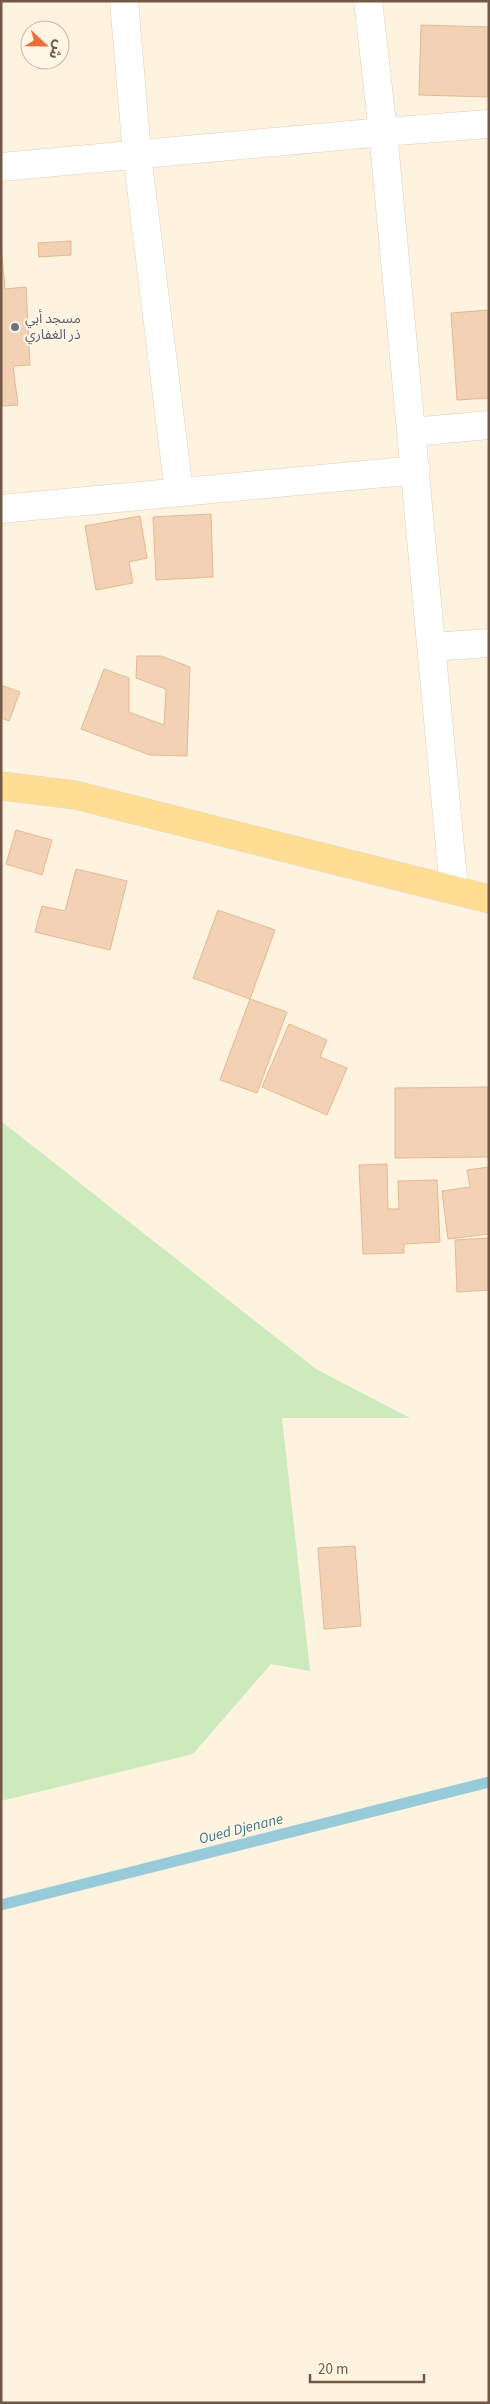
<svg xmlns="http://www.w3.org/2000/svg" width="490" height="2404" font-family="'Source Sans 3','Noto Sans Arabic',sans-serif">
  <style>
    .green { fill: #cceabc }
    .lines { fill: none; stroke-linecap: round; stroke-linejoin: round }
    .stream { stroke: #98cbd9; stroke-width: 11 }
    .building { fill: #f3d1b4; stroke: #e6b894 }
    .minor-casing { stroke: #e1cfba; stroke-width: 29 }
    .primary-casing { stroke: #e0dad6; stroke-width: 29 }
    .minor { stroke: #fff; stroke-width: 28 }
    .primary { stroke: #ffdd93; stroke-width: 28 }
    .worship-dot { fill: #6b7280; stroke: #fff6e5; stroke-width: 2 }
    .labels { text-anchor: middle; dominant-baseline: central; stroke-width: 4; stroke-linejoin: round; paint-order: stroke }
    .worship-label { font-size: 14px; fill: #5b616d; stroke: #fff6e5; text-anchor: start }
    .water-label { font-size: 15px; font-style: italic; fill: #3f7888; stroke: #fff6e5 }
  </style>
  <rect width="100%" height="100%" fill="#fdf3de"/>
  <path class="green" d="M 1,1121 L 316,1369 L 410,1418 L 282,1418 L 310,1671 L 271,1664 L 193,1754 L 1,1801 Z"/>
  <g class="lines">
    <path class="stream" d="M 1,1905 L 489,1782"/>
  </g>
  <path class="building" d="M 421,25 L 489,27 L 489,97 L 419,95 Z
    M 71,241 L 71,255 L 39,257 L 38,243 Z
    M 1,247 L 5,289 L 26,287 L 30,365 L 13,366 L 18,405 L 1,406 Z
    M 489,310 L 489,398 L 457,400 L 451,313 Z
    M 211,514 L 213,577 L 156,580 L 153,517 Z
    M 140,516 L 147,558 L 129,562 L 133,583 L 96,590 L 85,526 Z
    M 137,656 L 161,656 L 190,667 L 187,756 L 150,755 L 81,729 L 104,669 L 129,678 L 129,712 L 164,725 L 166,689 L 136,678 Z
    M 1,685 L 20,692 L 9,721 L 1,718 Z
    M 16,830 L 52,840 L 42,875 L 6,864 Z
    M 76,869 L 127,881 L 110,950 L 35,932 L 42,906 L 65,911 Z
    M 218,910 L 275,930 L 250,999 L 193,978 Z
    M 250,999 L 287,1012 L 257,1093 L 220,1080 Z
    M 289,1024 L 327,1040 L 320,1057 L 347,1068 L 327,1115 L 262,1087 Z
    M 489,1087 L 489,1157 L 395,1158 L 395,1088 Z
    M 387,1164 L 388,1209 L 399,1209 L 398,1181 L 437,1180 L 440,1242 L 404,1244 L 404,1253 L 363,1254 L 359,1165 Z
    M 489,1167 L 489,1234 L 448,1239 L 442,1191 L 470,1187 L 467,1170 Z
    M 489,1238 L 489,1290 L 457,1292 L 455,1240 Z
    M 355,1546 L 361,1626 L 324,1629 L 318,1548 Z"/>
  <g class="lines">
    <g class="minor-casing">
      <path id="minor" d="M 124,1 L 137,154 L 179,492
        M 368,1 L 383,132 L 454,890
        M 1,167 L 383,132 L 489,124
        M 412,432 L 489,425
        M 1,509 L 416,470
        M 433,647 L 489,643"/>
    </g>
    <g class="primary-casing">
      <path id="primary" d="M 1,786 L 75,795 L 489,899"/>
    </g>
    <use href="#minor" class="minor"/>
    <use href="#primary" class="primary"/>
  </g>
  <circle class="worship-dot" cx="15" cy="327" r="5"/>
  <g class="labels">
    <g class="worship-label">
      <text x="25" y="319">مسجد أبي<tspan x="25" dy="16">ذر الغفاري</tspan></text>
    </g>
    <g class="water-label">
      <text transform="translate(241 1829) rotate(-14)">Oued Djenane</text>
    </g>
  </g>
  <rect width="490" height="2404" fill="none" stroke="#735846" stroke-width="5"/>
  <g transform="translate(45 45) rotate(112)"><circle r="24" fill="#fff6e5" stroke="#c7b7a5"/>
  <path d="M0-4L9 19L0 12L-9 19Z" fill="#ed6e3d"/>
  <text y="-8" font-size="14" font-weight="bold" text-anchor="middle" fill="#735846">ش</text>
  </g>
  <path d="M310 2374v8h114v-8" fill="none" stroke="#735846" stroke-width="2.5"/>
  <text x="318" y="2374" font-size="15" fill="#735846" stroke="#fff6e5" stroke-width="4" paint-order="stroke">20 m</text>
</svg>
